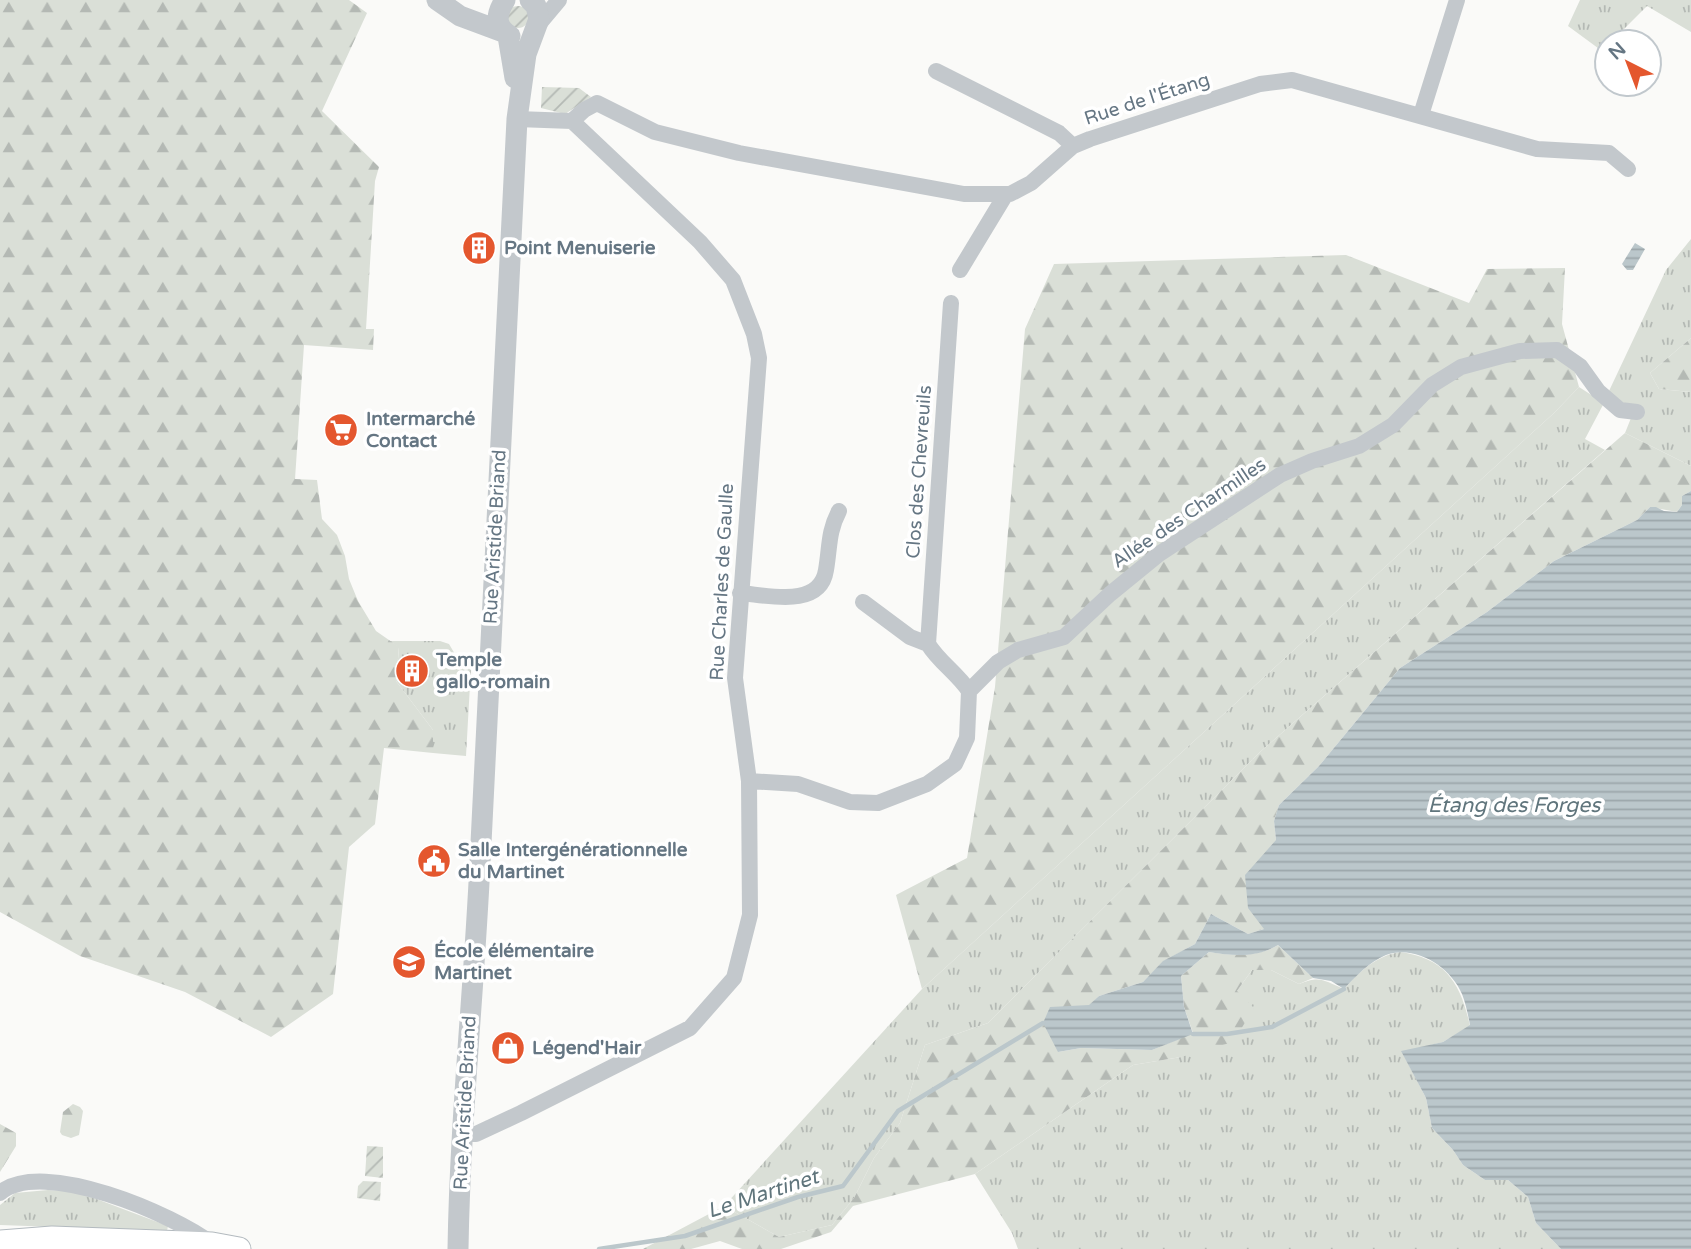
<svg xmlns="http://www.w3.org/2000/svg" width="1691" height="1249" font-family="'Varela Round',sans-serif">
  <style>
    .grass { fill: url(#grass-tufts) }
    .forest { fill: url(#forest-firs) }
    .garden { fill: url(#garden-furrows) }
    .water { fill: url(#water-rules) }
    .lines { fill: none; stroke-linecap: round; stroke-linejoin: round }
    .stream { stroke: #bbc7cb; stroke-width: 4.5 }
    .secondary-casing { stroke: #b3babf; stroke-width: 25 }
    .minor { stroke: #c3c8cc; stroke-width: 16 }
    .tertiary { stroke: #c3c8cc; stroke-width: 21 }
    .secondary { stroke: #fff; stroke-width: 23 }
    .labels { text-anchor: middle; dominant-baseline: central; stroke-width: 7; stroke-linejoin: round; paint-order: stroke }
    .street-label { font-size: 19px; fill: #657683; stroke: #fff }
    .poi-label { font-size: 19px; font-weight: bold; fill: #657683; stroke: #fff; text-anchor: start }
    .water-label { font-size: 21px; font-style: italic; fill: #60757c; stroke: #fff }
  </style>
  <defs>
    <pattern id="grass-tufts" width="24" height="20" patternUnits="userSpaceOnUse" patternTransform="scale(1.75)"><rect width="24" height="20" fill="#dadfd7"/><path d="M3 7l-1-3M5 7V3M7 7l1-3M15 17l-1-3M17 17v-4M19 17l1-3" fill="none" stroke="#b4b9b4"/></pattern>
    <pattern id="forest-firs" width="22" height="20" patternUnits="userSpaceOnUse" patternTransform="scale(1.75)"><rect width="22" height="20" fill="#dadfd7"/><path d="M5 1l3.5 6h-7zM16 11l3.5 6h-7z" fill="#b4b9b4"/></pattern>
    <pattern id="garden-furrows" width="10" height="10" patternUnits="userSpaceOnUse" patternTransform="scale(1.75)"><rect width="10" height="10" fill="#dadfd7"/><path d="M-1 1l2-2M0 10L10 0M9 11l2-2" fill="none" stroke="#b4b9b4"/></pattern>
    <pattern id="water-rules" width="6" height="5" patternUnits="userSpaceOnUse" patternTransform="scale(1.75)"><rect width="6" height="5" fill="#bbc7cb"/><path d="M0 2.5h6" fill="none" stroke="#9ca6aa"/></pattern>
  </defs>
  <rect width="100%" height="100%" fill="#fafaf8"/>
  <path class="grass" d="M 1580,0 L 1691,0 L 1691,32 L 1647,6 L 1611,42 L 1607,42 L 1607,46 L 1602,51 L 1568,26 Z
    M 1691,239 L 1691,338 L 1650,373 L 1659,389 L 1691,392 L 1691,466 L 1625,433 L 1631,418 L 1609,391 L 1666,270 Z
    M 1579,387 L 1604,403 L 1585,439 L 1605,450 L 1260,752 L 988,1023 L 925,1045 L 900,1123 L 874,1158 L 854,1198 L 832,1225 L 779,1237 L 724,1206 L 922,989 L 1554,413 Z
    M 390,641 L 440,641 L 449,644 L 462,666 L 471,667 L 466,756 L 433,753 L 433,730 L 396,681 L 399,648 Z
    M 1400,952 C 1446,958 1461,984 1470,1026 L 1443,1042 L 1402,1052 L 1426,1098 L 1432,1128 L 1453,1150 L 1463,1165 L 1485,1180 L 1508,1180 L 1528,1197 L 1536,1223 L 1561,1249 L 1018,1249 L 1012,1233 L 975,1174 L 1133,1065 L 1181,1057 L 1237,991 L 1252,970 L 1271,970 L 1299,984 C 1321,975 1324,981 1344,989 C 1360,971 1376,956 1400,952 Z
    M 48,1190 L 78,1192 L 168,1226 L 167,1231 L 0,1225 L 0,1205 L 15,1193 Z"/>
  <path class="forest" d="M 0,0 L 349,0 L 367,13 L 322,111 L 379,167 L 375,181 L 366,329 L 374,329 L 373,350 L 304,345 L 295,479 L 317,480 L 322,519 L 337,535 L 345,556 L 349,579 L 358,601 L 376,631 L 399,647 L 396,681 L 433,730 L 433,753 L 384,748 L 375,824 L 349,847 L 333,994 L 271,1037 L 185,992 L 80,956 L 0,912 Z
    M 1346,255 L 1469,303 L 1487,269 L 1565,268 L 1562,324 L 1579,387 L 1554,413 L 922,989 L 896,895 L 967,858 L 995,687 L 1025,329 L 1054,264 Z
    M 1691,338 L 1691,392 L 1659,389 L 1650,373 Z
    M 1625,433 L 1691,466 L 1691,491 L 1682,496 L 1682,505 L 1677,512 L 1650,507 L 1637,520 L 1554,561 L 1487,612 L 1400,668 L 1319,766 L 1279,805 L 1274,821 L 1276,840 L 1264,929 L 1248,934 L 1211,914 L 1195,944 L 1164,961 L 1143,982 L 1099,996 L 1090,1005 L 1058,1052 L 1081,1048 L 1152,1050 L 1193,1033 L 1184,1007 L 1181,976 L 1209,952 C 1231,956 1258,957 1278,945 L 1313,978 L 1299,984 L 1271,970 L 1252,970 L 1237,991 L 1254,1008 L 1233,1042 L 1181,1057 L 1133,1065 L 975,1174 L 853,1206 L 831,1232 L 781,1249 L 742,1249 L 720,1241 L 691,1249 L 643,1249 L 724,1206 L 779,1237 L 832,1225 L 854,1198 L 874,1158 L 900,1123 L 925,1045 L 988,1023 L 1260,752 Z
    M 73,1104 L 80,1107 L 83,1111 L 79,1135 L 71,1138 L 62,1135 L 60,1132 L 63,1112 Z
    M 0,1124 L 16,1133 L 16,1146 L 0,1172 Z"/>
  <path class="garden" d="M507 17a11 11 0 1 1 22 0a11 11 0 1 1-22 0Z
    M 542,87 L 579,88 L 591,97 L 565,114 L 541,108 Z
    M 367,1146 L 383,1147 L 383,1178 L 365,1176 Z
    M 363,1181 L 381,1182 L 380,1201 L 357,1198 L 358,1186 Z"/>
  <path class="water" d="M 1635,243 L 1645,249 L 1633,270 L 1627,270 L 1622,264 Z
    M 1691,491 L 1691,1249 L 1561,1249 L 1536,1223 L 1528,1197 L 1508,1180 L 1485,1180 L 1463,1165 L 1453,1150 L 1432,1128 L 1426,1098 L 1401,1051 L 1443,1042 L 1470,1025 C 1468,1015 1466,1004 1462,994 C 1451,967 1415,944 1386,955 C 1369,962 1356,976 1344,989 L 1331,981 L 1313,978 L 1278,945 C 1256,958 1234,956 1209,952 L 1181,976 L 1184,1007 L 1193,1034 L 1152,1050 L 1081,1048 L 1058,1052 L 1043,1023 L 1050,1007 L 1089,1005 L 1099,996 L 1143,982 L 1163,961 L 1195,944 L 1211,914 L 1248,934 L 1264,929 L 1248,908 L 1245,875 L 1276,840 L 1274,821 L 1279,805 L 1319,766 L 1400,668 L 1487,612 L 1554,561 L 1637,520 L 1650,507 L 1656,507 L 1664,511 L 1677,512 L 1682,505 L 1682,496 Z"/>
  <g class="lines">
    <path class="stream" d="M 1193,1034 L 1227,1034 L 1272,1027 L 1344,989
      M 599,1249 L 685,1236 L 798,1197 L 843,1186 L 898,1111 L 1043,1023"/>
    <g class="secondary-casing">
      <path id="secondary" d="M 0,1242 L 52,1238 L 212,1244 L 239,1249"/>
    </g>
    <path class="minor" d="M 538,25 L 559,0
      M 936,71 L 1059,133 L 1073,146
      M 1421,115 L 1457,0
      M 572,121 L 584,110 L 597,103 L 655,132 L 739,153 L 964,194 L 1010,194 L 1031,183 L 1073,146 L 1090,139 L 1260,84 L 1292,80 L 1537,149 L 1609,153 L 1628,169
      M 960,270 L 1006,194
      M 951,303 L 928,644 C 939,662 957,673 969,691
      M 740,593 C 767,595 820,609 826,570 C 830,547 828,532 839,511
      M 863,602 L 910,637 L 928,644
      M 749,781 L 798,784 L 850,802 L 878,803 L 927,784 L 955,764 L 967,738 L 969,691 L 998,662 L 1018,650 L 1064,637 L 1110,594 L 1159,554 L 1280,475 L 1312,461 L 1359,446 L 1393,425 L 1432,385 L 1461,367 L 1520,351 L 1557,350 L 1580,366 L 1598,391 L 1620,410 L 1637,412
      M 464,1134 L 476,1134 L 521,1113 L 690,1028 L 734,978 L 750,915 L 749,781 L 735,678 L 759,358 L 754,334 L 733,280 L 700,242 L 572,121 L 517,119
      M 0,1193 C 42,1157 175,1215 212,1244"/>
    <path class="tertiary" d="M 437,0 L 460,16 L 503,32
      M 505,0 C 496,14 494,26 510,36
      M 508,36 L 515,78
      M 458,1249 C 460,1120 474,992 480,863 C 491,615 504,367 517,119 L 526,54 L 539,19 L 536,6 L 530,0"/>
    <use href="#secondary" class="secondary"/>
  </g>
  <defs>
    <g id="building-disc" transform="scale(1.75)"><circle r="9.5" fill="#e4572e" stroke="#fff"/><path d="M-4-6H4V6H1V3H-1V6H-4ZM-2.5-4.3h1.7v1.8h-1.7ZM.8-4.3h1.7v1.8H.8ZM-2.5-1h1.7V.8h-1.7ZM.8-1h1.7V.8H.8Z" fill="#fff"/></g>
    <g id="supermarket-disc" transform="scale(1.75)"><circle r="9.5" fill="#e4572e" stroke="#fff"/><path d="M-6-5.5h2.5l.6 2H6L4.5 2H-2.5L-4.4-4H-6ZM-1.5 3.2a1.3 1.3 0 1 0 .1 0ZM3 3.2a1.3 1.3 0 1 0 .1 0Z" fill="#fff"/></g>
    <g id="civic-disc" transform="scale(1.75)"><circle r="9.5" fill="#e4572e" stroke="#fff"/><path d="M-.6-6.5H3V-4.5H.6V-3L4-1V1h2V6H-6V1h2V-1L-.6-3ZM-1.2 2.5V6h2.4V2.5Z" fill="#fff"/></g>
    <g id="school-disc" transform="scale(1.75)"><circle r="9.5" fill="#e4572e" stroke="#fff"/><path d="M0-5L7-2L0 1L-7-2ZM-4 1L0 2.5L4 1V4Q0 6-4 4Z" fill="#fff"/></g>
    <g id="shop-disc" transform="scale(1.75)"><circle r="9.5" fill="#e4572e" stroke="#fff"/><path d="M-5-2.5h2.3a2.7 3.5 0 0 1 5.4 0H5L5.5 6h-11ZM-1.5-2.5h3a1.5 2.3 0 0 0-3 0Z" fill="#fff"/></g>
  </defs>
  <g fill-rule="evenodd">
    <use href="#building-disc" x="479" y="248"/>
    <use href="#supermarket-disc" x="341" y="430"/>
    <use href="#building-disc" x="412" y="671"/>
    <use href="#civic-disc" x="434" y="861"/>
    <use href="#school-disc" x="409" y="962"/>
    <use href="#shop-disc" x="508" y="1048"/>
  </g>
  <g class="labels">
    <g class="street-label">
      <text transform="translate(1147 99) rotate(-18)">Rue de l'Étang</text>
      <text transform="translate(919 472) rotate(-86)">Clos des Chevreuils</text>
      <text transform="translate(1189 513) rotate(-34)">Allée des Charmilles</text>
      <text transform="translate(495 537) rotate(-87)">Rue Aristide Briand</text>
      <text transform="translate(722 582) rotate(-87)">Rue Charles de Gaulle</text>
      <text transform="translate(465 1103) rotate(-87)">Rue Aristide Briand</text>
    </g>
    <g class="poi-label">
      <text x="504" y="248">Point Menuiserie</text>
      <text x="366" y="419">Intermarché<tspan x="366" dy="22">Contact</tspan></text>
      <text x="436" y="660">Temple<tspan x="436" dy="22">gallo-romain</tspan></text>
      <text x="458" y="850">Salle Intergénérationnelle<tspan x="458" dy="22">du Martinet</tspan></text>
      <text x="434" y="951">École élémentaire<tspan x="434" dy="22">Martinet</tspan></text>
      <text x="532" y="1048">Légend'Hair</text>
    </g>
    <g class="water-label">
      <text x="1514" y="805">Étang des Forges</text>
      <text transform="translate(763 1194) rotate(-18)">Le Martinet</text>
    </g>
  </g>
  <g transform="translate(1628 63) rotate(318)"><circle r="33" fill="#ffffff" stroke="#c1c8cd" stroke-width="2"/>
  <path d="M0-5L12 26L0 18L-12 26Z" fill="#e4572e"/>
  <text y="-10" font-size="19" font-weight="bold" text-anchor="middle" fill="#657683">N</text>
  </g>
</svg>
